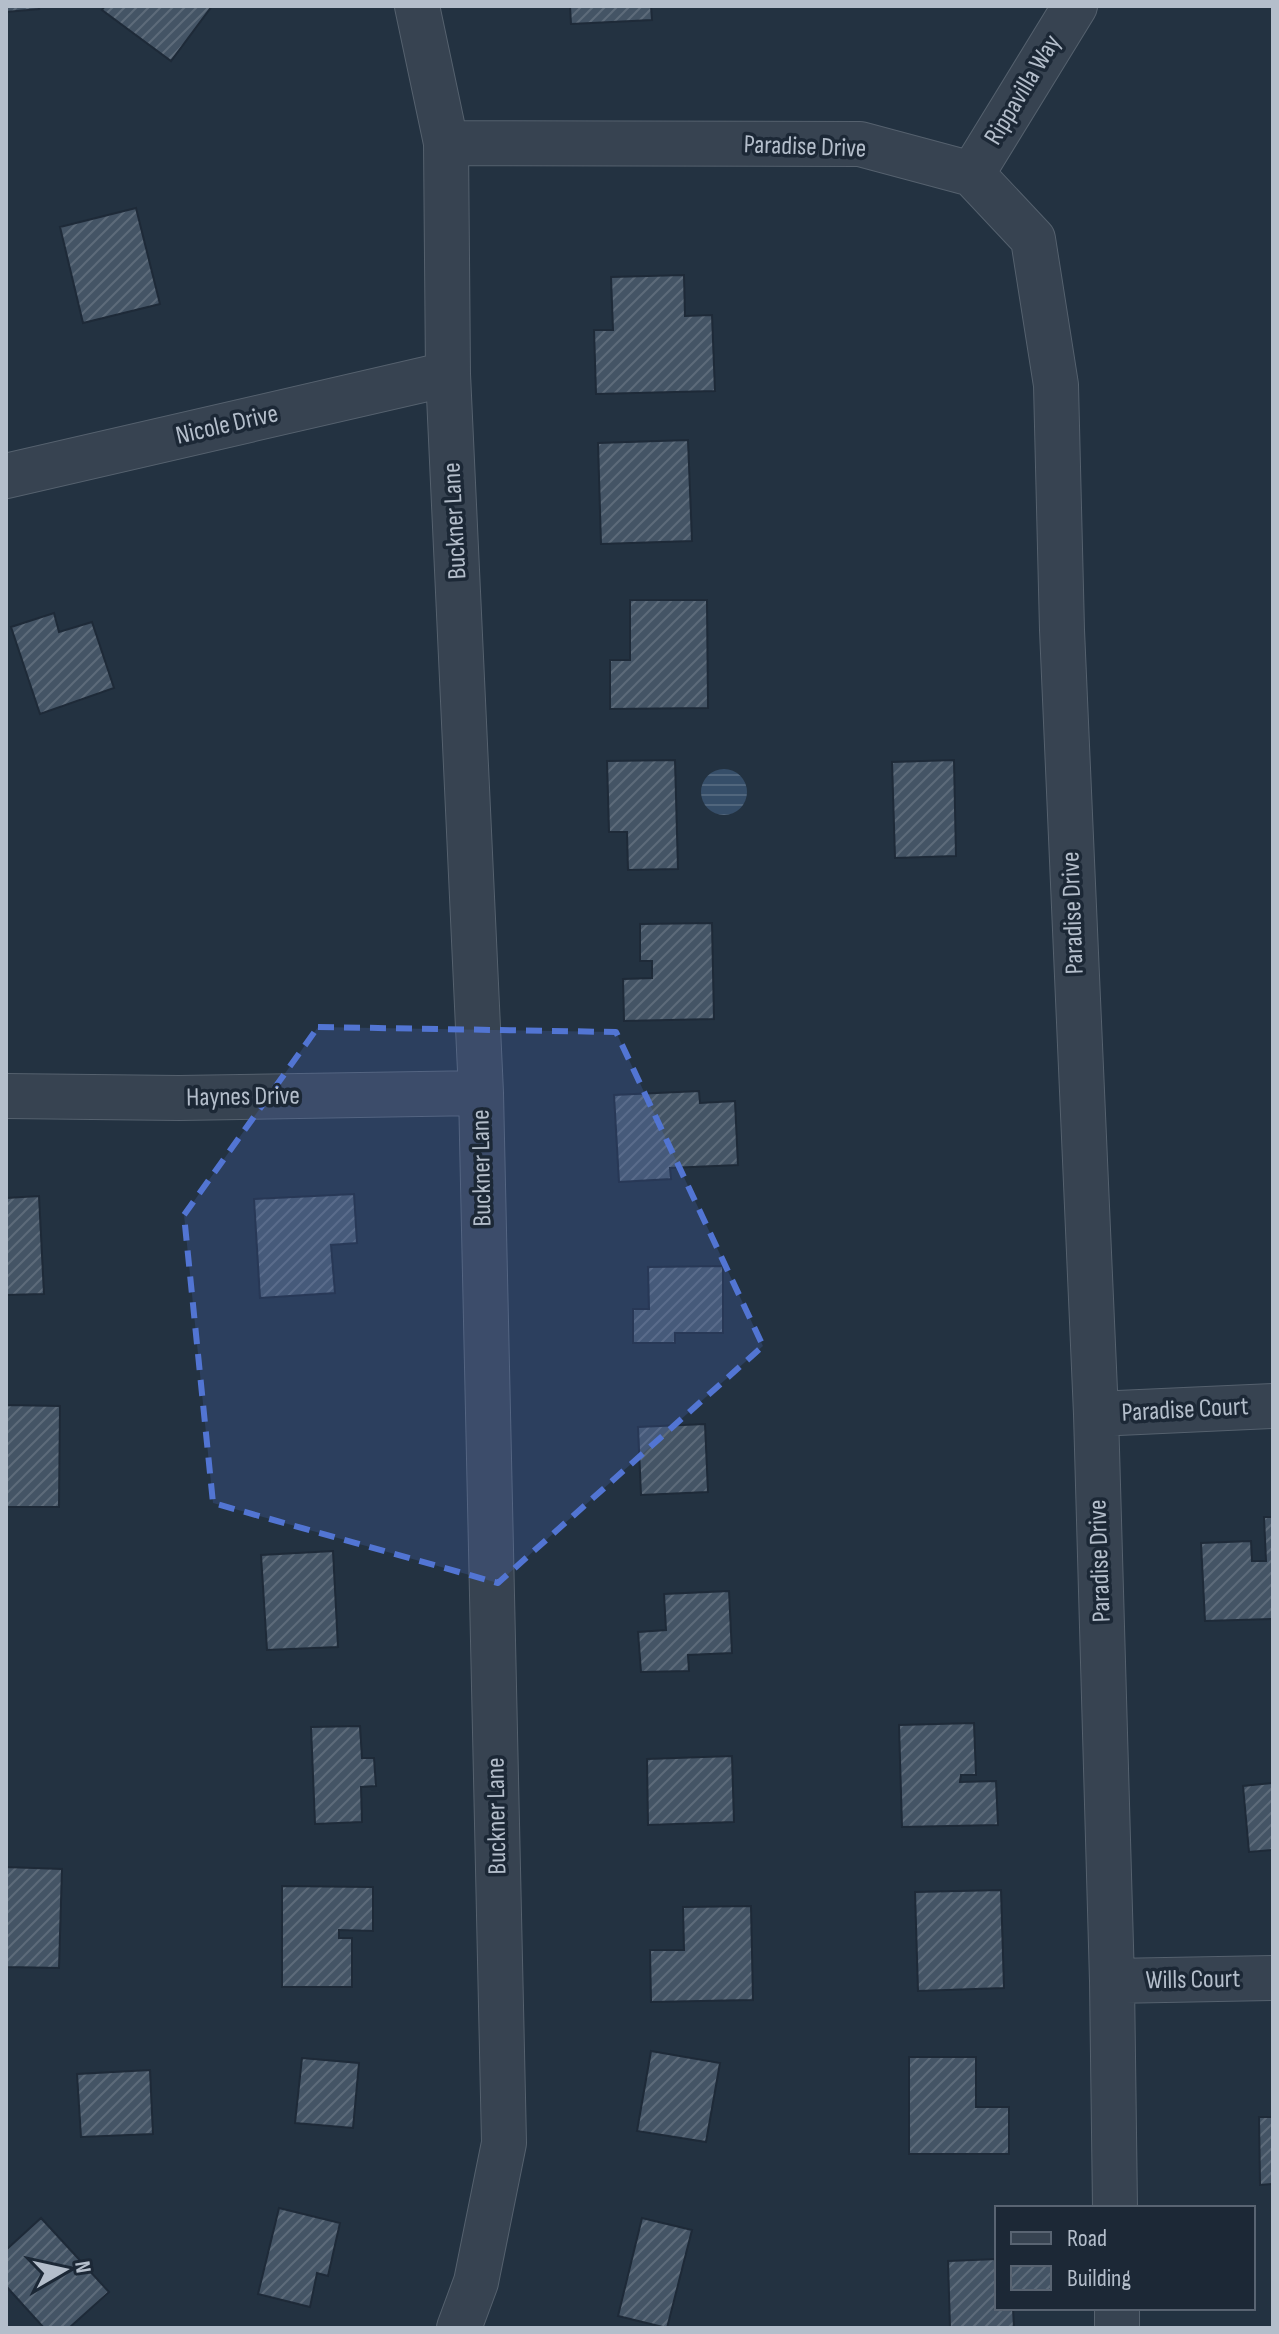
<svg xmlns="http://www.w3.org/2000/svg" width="1279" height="2334" font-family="'Sofia Sans Condensed',sans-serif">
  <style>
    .water { fill: url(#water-rules) }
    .building { fill: url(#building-hatch); stroke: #1e2a38; stroke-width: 2 }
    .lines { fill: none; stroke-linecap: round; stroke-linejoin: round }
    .minor-casing { stroke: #55616e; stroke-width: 46 }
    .minor { stroke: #374351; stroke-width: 44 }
    .marked { fill: #5275d3; fill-opacity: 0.2; stroke: #5275d3; stroke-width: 6; stroke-dasharray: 16 10; stroke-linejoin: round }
    .labels { text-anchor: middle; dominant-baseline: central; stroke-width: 7; stroke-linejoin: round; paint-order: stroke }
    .street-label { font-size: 26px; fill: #b4becb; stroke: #1c2836 }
  </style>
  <defs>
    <pattern id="water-rules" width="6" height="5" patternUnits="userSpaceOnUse" patternTransform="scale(2)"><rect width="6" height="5" fill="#364e69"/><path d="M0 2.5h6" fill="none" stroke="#51667d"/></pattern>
    <pattern id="building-hatch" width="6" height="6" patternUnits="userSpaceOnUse" patternTransform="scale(2)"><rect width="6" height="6" fill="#445465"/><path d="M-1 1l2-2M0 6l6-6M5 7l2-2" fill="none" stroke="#5d6b7a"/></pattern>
  </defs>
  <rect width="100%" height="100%" fill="#233241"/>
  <path class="water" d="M701 792a23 23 0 1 1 46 0a23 23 0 1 1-46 0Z"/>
  <path class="building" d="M 6,6 L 38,6 L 39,9 L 6,12 Z
    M 105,6 L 212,6 L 171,61 L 102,10 Z
    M 570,6 L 651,6 L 652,20 L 571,24 Z
    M 136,208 L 160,304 L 83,323 L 60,227 Z
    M 684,275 L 685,316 L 712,315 L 715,391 L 596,394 L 594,330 L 613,330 L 611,277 Z
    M 688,440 L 692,541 L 601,544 L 598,443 Z
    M 630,600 L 707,600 L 708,708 L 610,709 L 610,660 L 630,660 Z
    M 54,613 L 59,632 L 92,622 L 114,688 L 40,714 L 11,627 Z
    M 675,760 L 678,869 L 628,870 L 627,832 L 609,832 L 607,761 Z
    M 954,760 L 956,856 L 895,858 L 892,762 Z
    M 712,923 L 714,1019 L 624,1021 L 623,979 L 652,978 L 652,961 L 640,961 L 640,924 Z
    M 699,1091 L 700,1103 L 735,1101 L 738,1165 L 670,1168 L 671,1179 L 619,1182 L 614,1095 Z
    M 354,1194 L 357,1243 L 331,1245 L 335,1293 L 260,1298 L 254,1199 Z
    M 39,1196 L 44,1294 L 6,1295 L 6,1198 Z
    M 723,1266 L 723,1333 L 675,1333 L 675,1343 L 633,1343 L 633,1309 L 649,1309 L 648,1267 Z
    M 6,1405 L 60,1406 L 59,1507 L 6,1507 Z
    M 705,1424 L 708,1492 L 641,1495 L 638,1427 Z
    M 1264,1517 L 1273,1517 L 1273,1619 L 1205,1621 L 1201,1543 L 1251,1541 L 1252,1561 L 1266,1561 Z
    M 333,1551 L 338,1647 L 267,1650 L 261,1555 Z
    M 729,1591 L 732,1653 L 688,1655 L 689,1671 L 641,1672 L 638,1632 L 666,1630 L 664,1594 Z
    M 974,1723 L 976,1775 L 961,1775 L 960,1782 L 996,1781 L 998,1825 L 902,1827 L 899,1725 Z
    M 360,1726 L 362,1758 L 374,1758 L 376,1786 L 361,1787 L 362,1822 L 315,1824 L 311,1727 Z
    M 732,1756 L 734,1822 L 648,1825 L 647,1759 Z
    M 1273,1783 L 1273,1850 L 1249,1852 L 1243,1786 Z
    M 6,1867 L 62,1869 L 59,1968 L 6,1967 Z
    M 282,1886 L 373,1887 L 373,1931 L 339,1930 L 339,1938 L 352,1938 L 352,1987 L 282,1987 Z
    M 1001,1890 L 1004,1988 L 918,1991 L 915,1892 Z
    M 751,1906 L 753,2000 L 651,2002 L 650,1950 L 684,1950 L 683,1907 Z
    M 651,2051 L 720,2063 L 706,2142 L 637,2131 Z
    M 909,2057 L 976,2057 L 976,2107 L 1009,2107 L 1009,2154 L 909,2154 Z
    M 302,2058 L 359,2063 L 353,2128 L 295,2123 Z
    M 150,2070 L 153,2134 L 81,2137 L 77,2074 Z
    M 1259,2117 L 1273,2117 L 1273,2184 L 1260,2185 Z
    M 279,2208 L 340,2223 L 328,2276 L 317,2273 L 310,2307 L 258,2294 Z
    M 41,2218 L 109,2292 L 69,2328 L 44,2328 L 6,2286 L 6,2250 Z
    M 642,2218 L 692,2230 L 667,2328 L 618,2316 Z
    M 997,2259 L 997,2308 L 1013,2308 L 1014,2328 L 950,2328 L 948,2261 Z"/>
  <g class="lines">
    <g class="minor-casing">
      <path id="minor" d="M 417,6 L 446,143 L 448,374 L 481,1093 L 504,2143 L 476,2282 L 459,2328
        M 446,143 L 860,144 L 972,174 L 1033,239 L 1056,385 L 1062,630 L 1096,1414 L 1112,1981 L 1115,2208
        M 972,174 L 1075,6
        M 6,476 L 448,374
        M 6,1096 L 179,1098 L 481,1093
        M 1096,1414 L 1273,1406
        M 1112,1981 L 1273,1978
        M 1117,2308 L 1117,2328"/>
    </g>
    <use href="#minor" class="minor"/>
  </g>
  <path class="marked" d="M 318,1027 L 616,1032 L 763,1346 L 498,1583 L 213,1503 L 184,1215 Z"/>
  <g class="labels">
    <g class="street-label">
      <text transform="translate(1023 90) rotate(-59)">Rippavilla Way</text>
      <text transform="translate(805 147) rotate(2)">Paradise Drive</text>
      <text transform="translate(227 425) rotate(-13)">Nicole Drive</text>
      <text transform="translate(455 521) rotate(-93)">Buckner Lane</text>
      <text transform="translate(1073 913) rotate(-92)">Paradise Drive</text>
      <text transform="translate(243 1097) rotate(-1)">Haynes Drive</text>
      <text transform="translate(482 1168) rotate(-91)">Buckner Lane</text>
      <text transform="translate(1185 1410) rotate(-3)">Paradise Court</text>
      <text transform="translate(1100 1561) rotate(-92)">Paradise Drive</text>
      <text transform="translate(497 1816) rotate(-91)">Buckner Lane</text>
      <text transform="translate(1193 1980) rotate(-1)">Wills Court</text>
    </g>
  </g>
  <rect width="1279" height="2334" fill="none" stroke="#b4becb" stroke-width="16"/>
  <rect x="995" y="2206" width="260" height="104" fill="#1c2836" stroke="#596472" stroke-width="2"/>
  <rect x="1011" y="2232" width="40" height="12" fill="#374351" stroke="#596472" stroke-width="2"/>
  <text x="1067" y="2246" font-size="24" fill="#b4becb">Road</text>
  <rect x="1011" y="2266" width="40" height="24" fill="url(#building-hatch)" stroke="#596472" stroke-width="2"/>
  <text x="1067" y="2286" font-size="24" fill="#b4becb">Building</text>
  <g transform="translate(64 2270) rotate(81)" stroke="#1c2836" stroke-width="6" paint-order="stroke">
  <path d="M0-6L14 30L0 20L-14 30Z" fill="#b4becb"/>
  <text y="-12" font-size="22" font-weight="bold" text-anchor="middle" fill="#b4becb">N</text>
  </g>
</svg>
